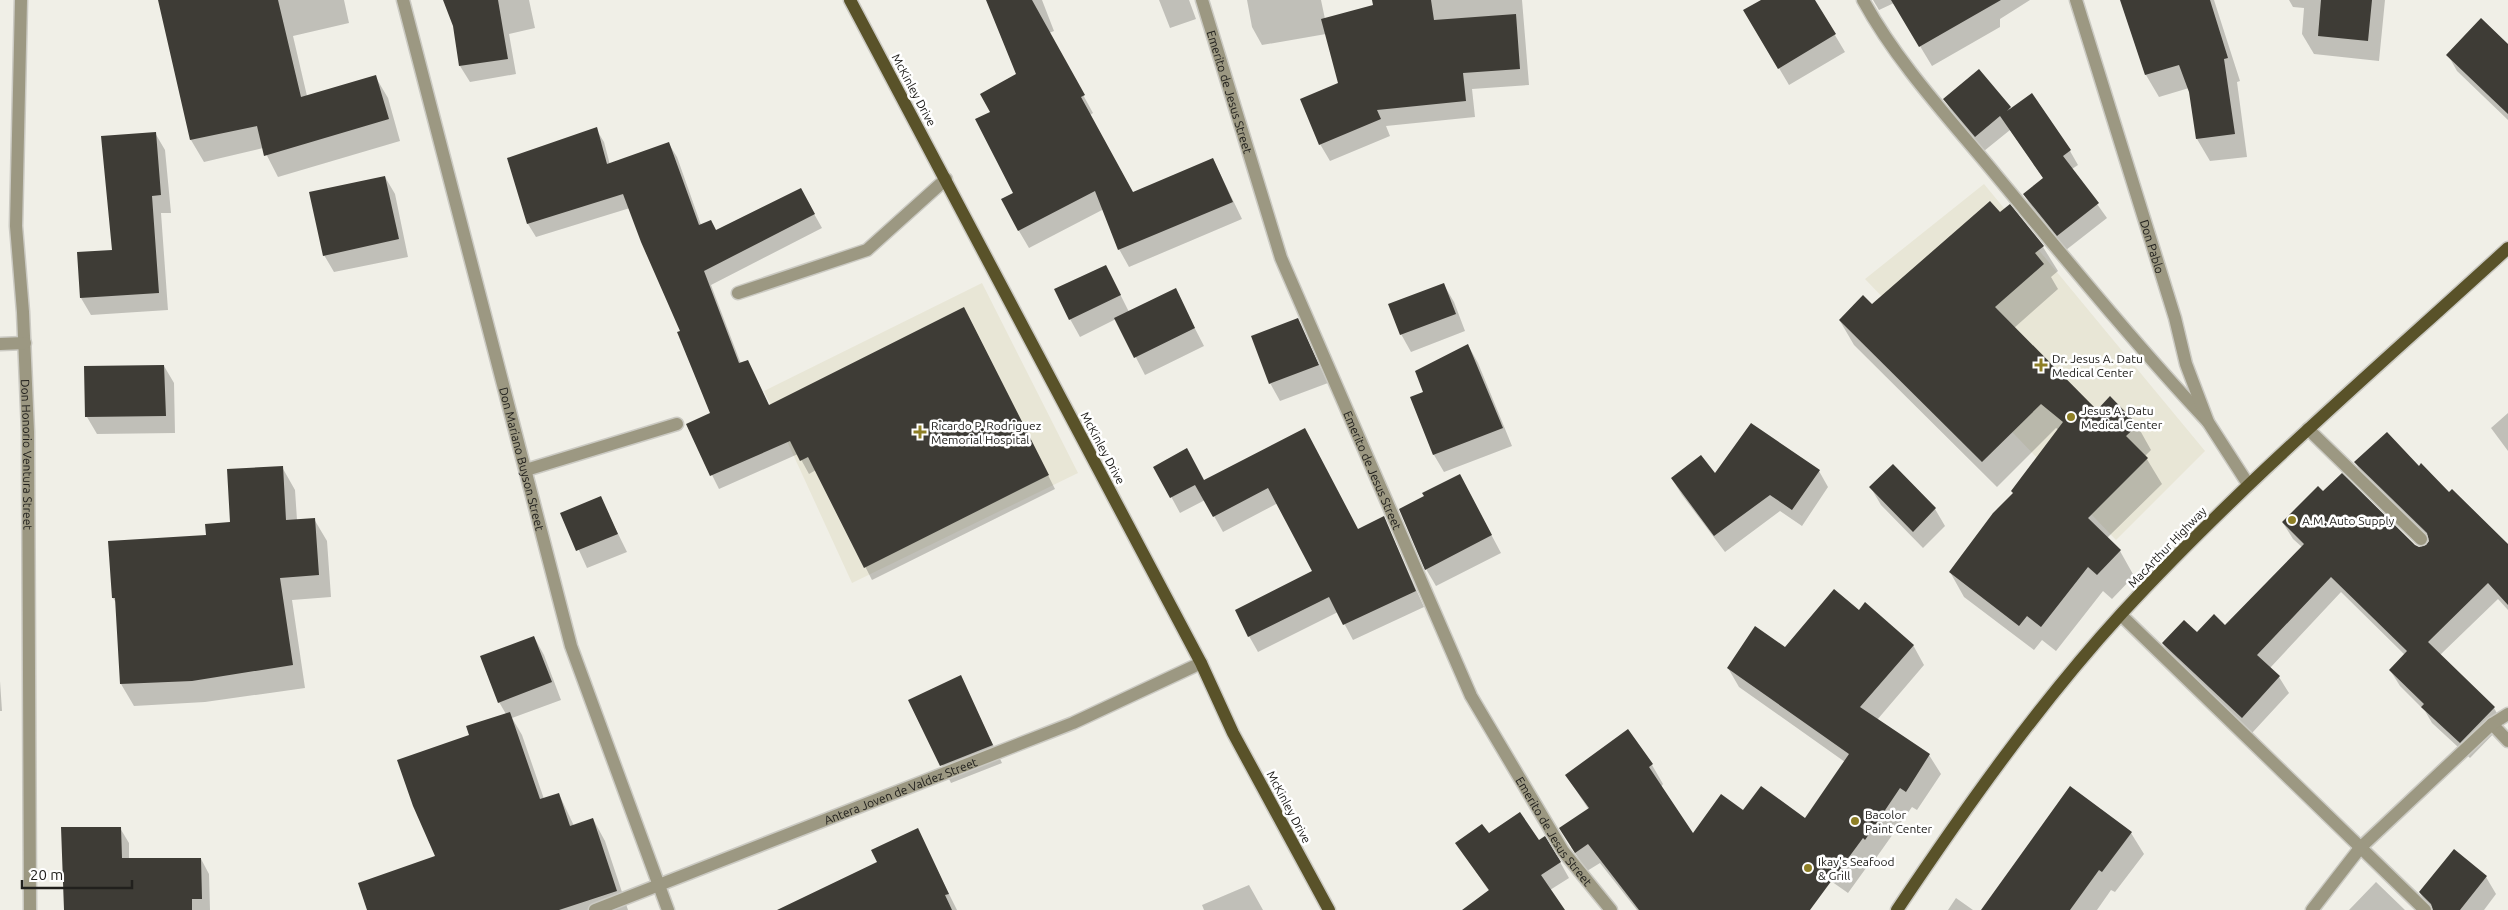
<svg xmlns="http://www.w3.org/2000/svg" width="2508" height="910" font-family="Ubuntu,sans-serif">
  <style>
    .built { fill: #e8e6d6 }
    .shadow { fill: #0003 }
    .building { fill: #3e3c36 }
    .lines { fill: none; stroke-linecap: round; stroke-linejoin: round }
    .minor-casing { stroke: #cbcac3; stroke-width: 15 }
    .major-casing { stroke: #cbcac3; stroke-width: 15 }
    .minor { stroke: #9c9882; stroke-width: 12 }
    .major { stroke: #595229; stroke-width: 12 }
    .poi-dot { fill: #8e7f26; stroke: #fff; stroke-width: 2 }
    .labels { text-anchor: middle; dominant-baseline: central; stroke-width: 5; stroke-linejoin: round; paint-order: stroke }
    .street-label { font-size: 12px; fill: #21201d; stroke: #fff }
    .poi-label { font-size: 12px; fill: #21201d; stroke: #fff; text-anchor: start }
  </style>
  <rect width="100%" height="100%" fill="#f0efe7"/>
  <path class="built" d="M 1984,184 L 2205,451 L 2116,540 L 1865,279 Z
    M 982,283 L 1078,473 L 852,583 L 764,391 Z"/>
  <path class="shadow" d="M 159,0 L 344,0 L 349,23 L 293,36 L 307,96 L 375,76 L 388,98 L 400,141 L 278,177 L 263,148 L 204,162 L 191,140 Z
    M 445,0 L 529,0 L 535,28 L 509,34 L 516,74 L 470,82 L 460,66 L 454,26 Z
    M 987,0 L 1042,0 L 1054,31 L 1049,33 L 1093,113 L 1090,115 L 1133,193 L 1213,159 L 1242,219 L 1129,267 L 1119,249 L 1104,209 L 1029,248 L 1019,231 L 1014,194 L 992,113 L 1017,75 Z
    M 1159,0 L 1189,0 L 1196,19 L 1170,28 Z
    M 1247,0 L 1321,0 L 1325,19 L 1374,6 L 1373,0 L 1522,0 L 1529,85 L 1472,89 L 1475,117 L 1386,126 L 1390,136 L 1330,161 L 1320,144 L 1339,84 L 1326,34 L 1262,45 L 1252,27 Z
    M 1763,0 L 1814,0 L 1845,52 L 1789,85 L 1745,11 Z
    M 1873,0 L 2030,0 L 2000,19 L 2000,27 L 1932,66 L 1894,3 L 1879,10 Z
    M 2121,0 L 2214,0 L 2240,81 L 2237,82 L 2247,157 L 2210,161 L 2197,139 L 2189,88 L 2159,97 L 2146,75 Z
    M 2289,0 L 2385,0 L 2379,61 L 2314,54 L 2302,34 L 2304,8 L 2293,7 Z
    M 2508,47 L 2508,120 L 2457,71 L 2448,55 Z
    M 1979,71 L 2010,110 L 2070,151 L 2078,165 L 2072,169 L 2107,218 L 2066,250 L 2033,209 L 2024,195 L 2044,179 L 2010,130 L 1984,151 L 1953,114 L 1945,100 Z
    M 596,129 L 604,142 L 610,165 L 669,144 L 677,157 L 701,225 L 716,231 L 808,203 L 822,228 L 711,285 L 741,364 L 747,361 L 769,406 L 971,322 L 1055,489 L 872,580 L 816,470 L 809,474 L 798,454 L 719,489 L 687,425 L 712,413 L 682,332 L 630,208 L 536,237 L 528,224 L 508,159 Z
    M 155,133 L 165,150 L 171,213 L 161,213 L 168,310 L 91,315 L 81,298 L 113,251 Z
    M 385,177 L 395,194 L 408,257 L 334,272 L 324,255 Z
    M 2010,206 L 2043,247 L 2058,271 L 2051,277 L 2058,289 L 2014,328 L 2097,411 L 2137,425 L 2151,450 L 2145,456 L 2162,484 L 2107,538 L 2120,551 L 2134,576 L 2112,599 L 2103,591 L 2056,651 L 2042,640 L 2034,650 L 1964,597 L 1950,572 L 2014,494 L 2059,430 L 2056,428 L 1997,487 L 1854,345 L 1840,321 L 1872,306 Z
    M 1106,266 L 1129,312 L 1175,290 L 1204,346 L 1145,375 L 1116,319 L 1080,337 L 1070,319 Z
    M 1444,285 L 1454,302 L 1465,331 L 1411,352 L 1401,334 Z
    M 1297,319 L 1328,383 L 1280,401 L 1270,383 Z
    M 1468,345 L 1478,363 L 1512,446 L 1444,472 L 1434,455 L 1411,398 L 1424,392 Z
    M 164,366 L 174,383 L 175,433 L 97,434 L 87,417 Z
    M 2508,413 L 2508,451 L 2491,428 Z
    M 1305,430 L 1358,531 L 1384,518 L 1424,607 L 1353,640 L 1338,612 L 1258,652 L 1249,636 L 1314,572 L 1278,503 L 1223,532 L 1205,500 L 1180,513 L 1155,467 L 1204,482 Z
    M 2355,462 L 2419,468 L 2508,546 L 2508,610 L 2498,599 L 2440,655 L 2494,708 L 2503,724 L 2470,758 L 2432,723 L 2425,711 L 2400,686 L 2390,670 L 2405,655 L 2341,592 L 2270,668 L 2279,677 L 2289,693 L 2252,733 L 2173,660 L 2163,644 L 2225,627 L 2302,547 L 2293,539 L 2283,523 L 2323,492 L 2415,546 L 2419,548 L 2427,546 L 2430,542 L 2365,479 Z
    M 1893,466 L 1935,509 L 1945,526 L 1923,548 L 1881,505 L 1871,488 Z
    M 282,467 L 295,490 L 297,520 L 314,519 L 327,541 L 331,597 L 292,600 L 305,688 L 205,702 L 134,706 L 121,684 L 117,604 L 113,598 L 231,523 Z
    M 1819,471 L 1828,487 L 1802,526 L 1780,511 L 1725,552 L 1682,495 L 1672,479 Z
    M 1469,493 L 1501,553 L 1436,586 L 1426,569 Z
    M 600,497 L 627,552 L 587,568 L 562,513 Z
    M 1859,612 L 1913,645 L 1924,665 L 1877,720 L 1929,755 L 1941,774 L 1917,810 L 1912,807 L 1876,858 L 1874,857 L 1848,893 L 1821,874 L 1793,910 L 1637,910 L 1600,863 L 1587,871 L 1571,847 L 1589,810 L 1566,775 L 1628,731 L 1652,765 L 1663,784 L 1661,787 L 1693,835 L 1743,811 L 1805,819 L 1845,762 L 1739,687 L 1728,668 L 1785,648 Z
    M 534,637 L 544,655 L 561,700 L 512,718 L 522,735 L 544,799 L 559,794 L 574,826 L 593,819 L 605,841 L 628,910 L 369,910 L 436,857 L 470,735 L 506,714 L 499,702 Z
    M 960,677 L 1002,763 L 951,783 L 910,700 Z
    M 0,681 L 2,711 L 0,711 Z
    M 2070,787 L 2131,833 L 2144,854 L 2115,892 L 2111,890 L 2097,910 L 1983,910 Z
    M 120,828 L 129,843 L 129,859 L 201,859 L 209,874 L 210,910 L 79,910 Z
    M 917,830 L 957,910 L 822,910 L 879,863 Z
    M 1489,835 L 1538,842 L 1560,862 L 1569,878 L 1550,890 L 1563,910 L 1464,910 L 1489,891 L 1457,843 Z
    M 2486,877 L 2496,894 L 2484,910 L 2430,910 L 2420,893 Z
    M 2376,882 L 2405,910 L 2349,910 Z
    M 1249,885 L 1263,910 L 1204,910 L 1202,905 Z
    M 1956,898 L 1973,910 L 1948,910 Z"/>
  <path class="building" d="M 158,0 L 278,0 L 301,97 L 376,75 L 389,119 L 264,156 L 257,126 L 190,140 Z
    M 443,0 L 498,0 L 508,59 L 459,66 L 453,26 Z
    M 986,0 L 1032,0 L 1085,95 L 1081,97 L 1133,192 L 1213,158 L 1233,202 L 1118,250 L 1095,191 L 1018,231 L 1001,199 L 1013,193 L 975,119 L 990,112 L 980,94 L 1016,74 Z
    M 1372,0 L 1431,0 L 1434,20 L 1516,14 L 1520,69 L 1463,73 L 1466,101 L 1377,110 L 1381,119 L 1319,145 L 1300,99 L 1338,83 L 1321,19 L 1373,5 Z
    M 1761,0 L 1815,0 L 1836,34 L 1778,69 L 1743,10 Z
    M 1891,0 L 2001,0 L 1919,47 Z
    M 2120,0 L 2210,0 L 2228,58 L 2224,59 L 2235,134 L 2196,139 L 2189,92 L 2179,65 L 2145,75 Z
    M 2321,0 L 2372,0 L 2368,41 L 2318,36 Z
    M 2481,18 L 2508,44 L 2508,114 L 2446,55 Z
    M 1979,69 L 2011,107 L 2007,111 L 2032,93 L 2071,150 L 2063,156 L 2099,203 L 2057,236 L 2023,194 L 2043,178 L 2000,116 L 1975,137 L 1943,99 Z
    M 597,127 L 607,164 L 669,142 L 699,225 L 711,220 L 716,230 L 801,188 L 815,214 L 704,271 L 739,363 L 748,360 L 769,405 L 964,307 L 1049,475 L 864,568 L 808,457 L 800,461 L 790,441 L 710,476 L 686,424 L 710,413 L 677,332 L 680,331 L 641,242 L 623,194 L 527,224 L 507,158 Z
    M 156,132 L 161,195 L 152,196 L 159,293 L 80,298 L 77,252 L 112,250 L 101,136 Z
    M 385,176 L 399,239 L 323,256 L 309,192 Z
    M 1990,201 L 2000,212 L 2010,204 L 2044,246 L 2035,253 L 2044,264 L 1995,307 L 2097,410 L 2110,396 L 2138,425 L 2126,436 L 2148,458 L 2088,518 L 2121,550 L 2097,575 L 2088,567 L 2041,627 L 2027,616 L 2019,626 L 1949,572 L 1993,513 L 2013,493 L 2011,491 L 2063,422 L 2041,404 L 1982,462 L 1839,320 L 1863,295 L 1872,304 Z
    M 1106,265 L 1121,295 L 1069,320 L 1054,289 Z
    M 1444,283 L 1456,314 L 1400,335 L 1388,304 Z
    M 1176,288 L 1195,328 L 1134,358 L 1114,318 Z
    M 1298,318 L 1319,365 L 1269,384 L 1251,336 Z
    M 1468,344 L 1503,428 L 1433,455 L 1410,397 L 1423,392 L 1415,371 Z
    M 164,365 L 166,416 L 85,417 L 84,366 Z
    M 1751,423 L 1820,470 L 1792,510 L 1770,495 L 1714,536 L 1671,478 L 1701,455 L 1715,473 Z
    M 1305,428 L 1358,529 L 1384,516 L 1416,591 L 1343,625 L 1329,597 L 1248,637 L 1235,610 L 1312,571 L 1268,488 L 1213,517 L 1195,485 L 1170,498 L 1153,467 L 1187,448 L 1204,480 Z
    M 2387,432 L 2419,466 L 2421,463 L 2449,492 L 2452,489 L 2508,544 L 2508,605 L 2488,583 L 2428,642 L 2495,707 L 2460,743 L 2421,707 L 2424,704 L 2389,670 L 2407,651 L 2331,577 L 2257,655 L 2280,676 L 2242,718 L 2162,643 L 2184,620 L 2197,632 L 2214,614 L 2225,625 L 2304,544 L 2282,522 L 2318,486 L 2323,491 L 2342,473 L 2415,545 L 2419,547 L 2426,545 L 2429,541 L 2427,533 L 2354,462 Z
    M 1893,464 L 1936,508 L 1913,532 L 1869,487 Z
    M 283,466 L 286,520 L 315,518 L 319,575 L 280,578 L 293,665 L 192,681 L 120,684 L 115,598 L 112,598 L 108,541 L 206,535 L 205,524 L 230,522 L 227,469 Z
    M 1460,474 L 1492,535 L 1425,570 L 1399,509 L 1424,496 L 1422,493 Z
    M 601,496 L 618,534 L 576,551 L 560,513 Z
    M 1834,589 L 1859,610 L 1865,602 L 1914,645 L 1860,707 L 1930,754 L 1906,792 L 1900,788 L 1865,840 L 1863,838 L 1810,910 L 1639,910 L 1588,844 L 1575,853 L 1559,828 L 1589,808 L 1565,775 L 1628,729 L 1653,764 L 1649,767 L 1693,833 L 1721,794 L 1743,810 L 1761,786 L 1805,818 L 1849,754 L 1727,668 L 1755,626 L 1785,647 Z
    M 534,636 L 552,682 L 498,703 L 480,656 Z
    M 961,675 L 993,745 L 940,766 L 908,700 Z
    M 510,712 L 540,799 L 559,793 L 570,826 L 593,818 L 617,891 L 559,910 L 367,910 L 358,883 L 435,856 L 413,806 L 397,760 L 469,735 L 466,726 Z
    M 2070,786 L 2132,832 L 2102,872 L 2099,870 L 2070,910 L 1981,910 Z
    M 1520,812 L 1539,840 L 1545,836 L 1561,862 L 1541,875 L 1565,910 L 1462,910 L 1489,890 L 1455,843 L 1482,824 L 1489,833 Z
    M 61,827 L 121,827 L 122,858 L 201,858 L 202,899 L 192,899 L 192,910 L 64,910 Z
    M 918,828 L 949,894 L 945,895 L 952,910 L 777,910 L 877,862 L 871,850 Z
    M 2454,849 L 2487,876 L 2460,910 L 2433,910 L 2431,904 L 2419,892 Z"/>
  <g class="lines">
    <g class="minor-casing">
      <g id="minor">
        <path id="s1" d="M 21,0 L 16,226 L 23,312 L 28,432 L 30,910"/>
        <path id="s2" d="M 403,0 L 571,646 L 668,910"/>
        <path id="s3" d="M 1202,0 L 1281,258 L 1471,696 L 1563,851 L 1611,910"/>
        <path d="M 1863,0 C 1898,64 1949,118 1996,175 C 2065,258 2134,343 2208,422"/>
        <path id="s4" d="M 2076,0 L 2175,318 L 2186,364 L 2208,422 L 2248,484"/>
        <path d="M 738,293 L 867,250 L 946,179"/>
        <path d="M 0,344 L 25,343"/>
        <path d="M 2308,429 L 2421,539"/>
        <path d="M 526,470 L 677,424"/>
        <path d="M 2121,615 L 2425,910"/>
        <path d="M 2492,724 L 2508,741"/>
        <path id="s5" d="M 595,910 L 1073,723 L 1201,663"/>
        <path d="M 2312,910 L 2360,848 L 2492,724 L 2508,714"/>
      </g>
    </g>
    <g class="major-casing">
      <path id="major" d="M 850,0 L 1201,663 L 1233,733 L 1329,910
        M 1897,910 C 1966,807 2038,705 2122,613 C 2242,483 2377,368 2508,248"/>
    </g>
    <use href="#minor" class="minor"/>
    <use href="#major" class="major"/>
  </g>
  <g class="poi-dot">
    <path d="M2038.5 357.5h5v5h5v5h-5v5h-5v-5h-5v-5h5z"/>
    <circle cx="2071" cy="417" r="5"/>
    <path d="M917.5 424.5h5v5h5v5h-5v5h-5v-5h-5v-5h5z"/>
    <circle cx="2292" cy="520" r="5"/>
    <circle cx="1855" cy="821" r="5"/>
    <circle cx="1808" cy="868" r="5"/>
  </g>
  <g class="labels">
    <g class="street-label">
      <text transform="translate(914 90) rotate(62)">McKinley Drive</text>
      <text stroke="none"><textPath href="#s3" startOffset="96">Emerito de Jesus Street</textPath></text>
      <text stroke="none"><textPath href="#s4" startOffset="258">Don Pablo</textPath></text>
      <text transform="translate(1103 448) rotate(62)">McKinley Drive</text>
      <text stroke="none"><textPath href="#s1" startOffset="455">Don Honorio Ventura Street</textPath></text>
      <text stroke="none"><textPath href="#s2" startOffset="474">Don Mariano Buyson Street</textPath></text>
      <text stroke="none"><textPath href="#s3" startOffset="501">Emerito de Jesus Street</textPath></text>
      <text transform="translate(2167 547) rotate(-46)">MacArthur Highway</text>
      <text stroke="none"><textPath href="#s5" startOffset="328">Antera Joven de Valdez Street</textPath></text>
      <text transform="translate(1289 807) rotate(62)">McKinley Drive</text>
      <text stroke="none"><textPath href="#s3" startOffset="906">Emerito de Jesus Street</textPath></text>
    </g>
    <g class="poi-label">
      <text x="2052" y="358">Dr. Jesus A. Datu<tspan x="2052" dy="14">Medical Center</tspan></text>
      <text x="2081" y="410">Jesus A. Datu<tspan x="2081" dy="14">Medical Center</tspan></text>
      <text x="931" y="425">Ricardo P. Rodriguez<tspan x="931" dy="14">Memorial Hospital</tspan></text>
      <text x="2302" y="520">A.M. Auto Supply</text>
      <text x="1865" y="814">Bacolor<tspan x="1865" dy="14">Paint Center</tspan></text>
      <text x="1818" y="861">Ikay's Seafood<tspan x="1818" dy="14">&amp; Grill</tspan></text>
    </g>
  </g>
  <path d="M22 880v8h110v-8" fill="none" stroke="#21201d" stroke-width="2.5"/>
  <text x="30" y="880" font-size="15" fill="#21201d" stroke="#ffffff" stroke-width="4" paint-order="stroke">20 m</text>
</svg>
